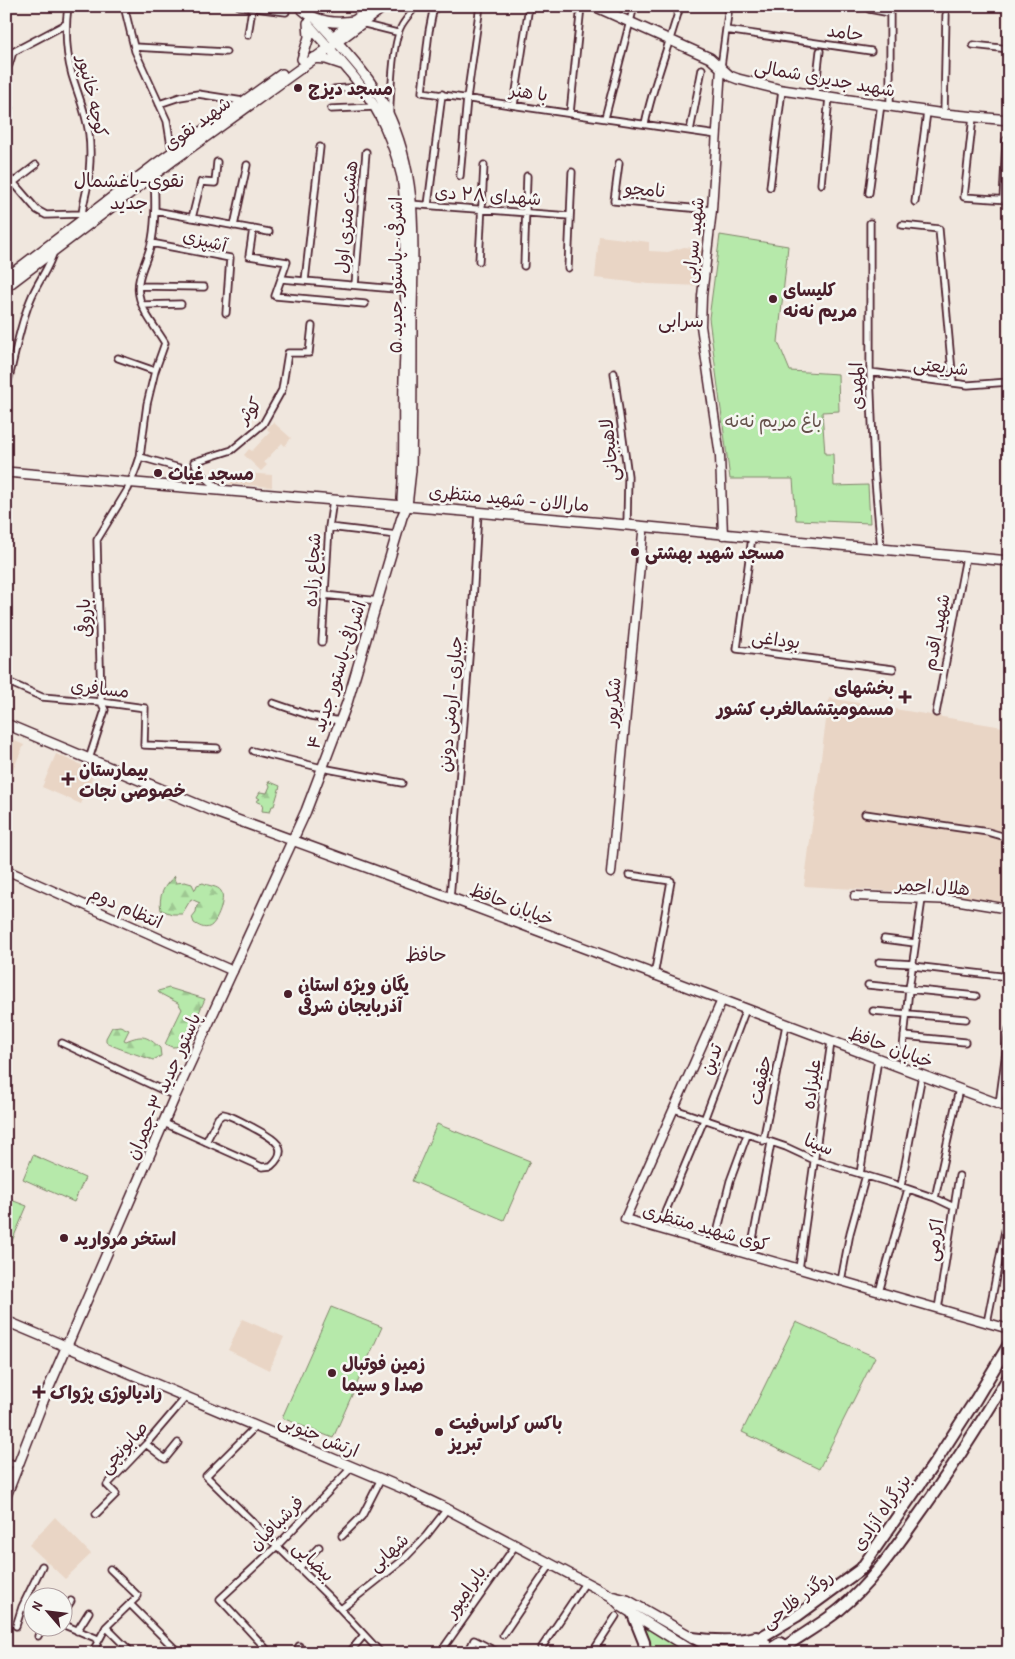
<svg xmlns="http://www.w3.org/2000/svg" width="1015" height="1659" font-family="'Patrick Hand','Playpen Sans Arabic',sans-serif">
  <style>
    .built { fill: #e9d5c5 }
    .forest { fill: url(#forest-firs); stroke: #80846a }
    .park { fill: url(#park-crowns); stroke: #80846a }
    .garden { fill: #b6e9aa; stroke: #80846a }
    .lines { fill: none; stroke-linecap: round; stroke-linejoin: round }
    .pedestrian-casing { stroke: #4a1f2b; stroke-width: 8 }
    .minor-casing { stroke: #4a1f2b; stroke-width: 9 }
    .tertiary-casing { stroke: #4a1f2b; stroke-width: 11 }
    .secondary-casing { stroke: #4a1f2b; stroke-width: 12 }
    .primary-casing { stroke: #4a1f2b; stroke-width: 12 }
    .trunk-casing { stroke: #4a1f2b; stroke-width: 14 }
    .pedestrian { stroke: #f6f6f2; stroke-width: 4.5 }
    .minor { stroke: #f6f6f2; stroke-width: 5.5 }
    .tertiary { stroke: #f6f6f2; stroke-width: 8 }
    .secondary { stroke: #f6f6f2; stroke-width: 9 }
    .primary { stroke: #f6f6f2; stroke-width: 9 }
    .trunk { stroke: #f6f6f2; stroke-width: 10 }
    .poi-dot { fill: #4a1f2b; stroke: #f6f6f2; stroke-width: 2 }
    .labels { text-anchor: middle; dominant-baseline: central; stroke-width: 5; stroke-linejoin: round; paint-order: stroke }
    .street-label { font-size: 18px; fill: #4a1f2b; stroke: #f6f6f2 }
    .poi-label { font-size: 18px; font-weight: bold; fill: #4a1f2b; stroke: #f6f6f2; text-anchor: start }
    .park-label { font-size: 18px; fill: #65524b; stroke: #f6f6f2 }
    .neighbourhood-label { font-size: 19px; fill: #4a1f2b; stroke: #f6f6f2 }
  </style>
  <defs>
    <pattern id="forest-firs" width="22" height="20" patternUnits="userSpaceOnUse" patternTransform="scale(1.25)"><rect width="22" height="20" fill="#b6e9aa"/><path d="M5 1l3.5 6h-7zM16 11l3.5 6h-7z" fill="#9ec792"/></pattern>
    <pattern id="park-crowns" width="20" height="18" patternUnits="userSpaceOnUse" patternTransform="scale(1.25)"><rect width="20" height="18" fill="#b6e9aa"/><path d="M2 6a3 3 0 1 1 6 0M12 15a3 3 0 1 1 6 0" fill="none" stroke="#9ec792"/></pattern>
  </defs>
  <rect width="100%" height="100%" fill="#f0e7de"/>
  <filter id="ink" filterUnits="userSpaceOnUse"><feTurbulence type="fractalNoise" baseFrequency=".02" numOctaves="2"/><feDisplacementMap in="SourceGraphic" scale="10" xChannelSelector="R" yChannelSelector="G"/><feConvolveMatrix kernelMatrix="1 2 1 2 8 2 1 2 1" color-interpolation-filters="sRGB"/></filter>
  <g filter="url(#ink)">
    <path class="built" d="M 599,236 L 649,242 L 649,251 L 668,252 L 684,247 L 705,249 L 701,286 L 649,284 L 595,278 Z
      M 273,422 L 291,438 L 285,446 L 282,443 L 264,462 L 267,465 L 261,471 L 244,455 L 249,449 L 252,451 L 270,432 L 267,429 Z
      M 230,472 L 272,475 L 272,487 L 229,484 Z
      M 829,698 L 1009,728 L 1009,905 L 986,902 L 956,895 L 804,886 Z
      M 6,737 L 24,745 L 6,785 Z
      M 56,754 L 95,771 L 81,804 L 42,787 Z
      M 242,1319 L 284,1337 L 269,1370 L 228,1350 Z
      M 55,1517 L 91,1554 L 65,1579 L 29,1545 Z"/>
    <path class="forest" d="M 268,781 L 280,786 L 274,806 L 272,806 L 270,812 L 262,811 L 263,804 L 256,801 L 260,799 L 257,797 L 260,792 L 267,793 L 270,786 Z
      M 175,876 L 174,879 L 176,883 L 185,882 L 192,884 L 195,890 L 197,885 L 203,883 C 208,886 218,886 221,891 C 226,899 217,924 209,927 C 204,929 199,926 194,923 L 192,917 L 196,912 L 197,905 L 200,903 L 191,899 L 182,914 L 172,914 L 161,910 C 158,896 164,885 175,876 Z
      M 169,988 L 205,999 L 197,1017 L 189,1046 L 172,1047 L 165,1044 L 182,1009 L 178,1003 L 159,993 L 158,991 Z
      M 120,1026 L 129,1030 L 124,1040 L 126,1041 C 143,1034 147,1036 160,1048 L 161,1056 L 153,1060 C 145,1057 109,1046 106,1042 L 106,1038 L 112,1027 Z"/>
    <path class="park" d="M 639,1621 L 687,1653 L 648,1653 Z"/>
    <path class="garden" d="M 720,235 L 788,246 L 778,342 L 790,371 L 838,374 L 839,411 L 822,412 L 825,454 L 833,454 L 834,486 L 868,485 L 870,523 L 796,520 L 793,479 L 730,479 L 709,318 Z
      M 437,1124 L 530,1161 L 504,1220 L 412,1181 Z
      M 33,1155 L 85,1178 L 74,1202 L 23,1179 Z
      M 6,1198 L 27,1206 L 6,1255 Z
      M 331,1307 L 382,1327 L 333,1438 L 282,1418 Z
      M 796,1322 L 875,1357 L 819,1469 L 742,1432 Z"/>
    <g class="lines">
      <g class="pedestrian-casing">
        <path id="pedestrian" d="M 363,24 L 399,33
          M 390,114 C 391,93 392,42 402,25 C 406,18 412,12 417,6"/>
      </g>
      <g class="minor-casing">
        <path id="minor" d="M 68,6 C 65,29 66,53 72,75 C 78,95 86,112 89,134 C 91,151 90,170 87,188 C 85,199 81,210 82,222
          M 124,6 L 135,51 L 167,121 L 172,152
          M 239,6 L 286,12
          M 434,6 L 429,31 L 422,92 L 717,135
          M 869,9 L 890,13 L 890,106
          M 726,30 L 871,51
          M 248,35 L 252,9
          M 973,45 L 1009,49
          M 134,47 L 226,52
          M 6,67 L 9,65 L 13,52 L 66,24
          M 721,67 L 729,6
          M 334,89 L 362,87
          M 815,95 L 820,51
          M 159,104 L 180,97 L 198,94 L 243,101
          M 514,105 L 529,6
          M 6,109 L 9,108
          M 331,109 L 375,107
          M 570,113 L 581,6
          M 944,114 L 946,15
          M 973,117 L 964,197 L 1009,200
          M 605,118 L 634,6
          M 645,124 C 653,84 669,46 680,6
          M 690,131 L 702,69
          M 619,163 L 614,201 L 712,210
          M 6,174 L 37,210 L 46,215 L 81,214
          M 460,176 L 467,98 L 480,6
          M 14,182 L 36,165
          M 821,184 L 829,97
          M 770,187 L 782,90
          M 869,193 L 881,104
          M 1003,200 L 1006,140
          M 915,202 L 927,112
          M 409,204 L 570,216
          M 428,205 L 442,94
          M 155,211 L 269,232
          M 192,218 L 201,182 L 215,183 L 217,162
          M 870,223 L 870,372 L 874,468 L 881,549
          M 902,225 L 939,229 L 953,383
          M 234,226 L 247,165
          M 253,229 L 249,256 L 287,262 L 275,296 L 365,304
          M 151,243 L 230,258 L 226,313
          M 479,261 L 484,165
          M 524,266 L 527,176
          M 568,268 L 572,172
          M 282,279 L 407,290
          M 305,281 L 320,147
          M 355,285 L 366,152
          M 139,286 L 204,287
          M 142,305 L 181,304
          M 118,358 L 155,371
          M 870,372 L 968,385 L 1009,382
          M 614,373 L 628,476 L 627,525
          M 6,389 C 15,358 19,325 32,296 C 39,280 49,268 54,251
          M 140,457 L 201,474
          M 221,490 L 201,474 L 194,462 L 232,450 L 263,424 L 282,390 L 288,353 L 309,353 L 312,326
          M 329,527 L 397,535
          M 752,537 L 737,649 L 893,669
          M 325,595 L 378,601
          M 322,642 L 329,527 L 333,500
          M 6,681 L 42,697 L 101,702 L 145,708 L 144,745 L 217,748
          M 273,703 L 311,716 L 340,721
          M 936,713 L 966,557
          M 253,751 L 322,768 L 402,783
          M 89,759 L 105,710 L 101,702 L 97,540 L 128,489 L 137,466 L 140,457 L 147,404 L 155,371 L 165,343 C 156,328 142,312 139,295 C 135,277 149,258 152,240 C 156,218 155,196 154,174
          M 865,814 L 988,832 L 1009,838
          M 629,875 L 671,881 L 654,976
          M 450,899 L 472,619 L 478,512
          M 884,939 L 915,943
          M 879,962 L 913,964
          M 913,966 L 1009,977
          M 868,985 L 976,996
          M 873,1011 L 966,1019
          M 904,1036 L 965,1042
          M 62,1043 L 175,1096
          M 901,1068 L 909,989 L 922,899
          M 999,1104 L 1009,1029
          M 674,1109 L 786,1147 L 814,1160 L 894,1184 L 935,1198 L 954,1207
          M 164,1123 L 262,1167 L 271,1166 C 294,1146 268,1136 252,1127 C 244,1123 236,1118 227,1115 L 223,1114 L 218,1118 L 206,1142
          M 763,1141 L 786,1025
          M 860,1174 L 878,1059
          M 901,1186 L 922,1075
          M 935,1198 L 959,1089
          M 658,1229 L 704,1120 L 746,1009
          M 714,1245 L 730,1181 L 747,1135
          M 750,1255 L 771,1143
          M 799,1269 L 831,1042
          M 841,1281 L 850,1233 L 866,1175
          M 879,1292 L 908,1189
          M 938,1309 L 959,1176
          M 987,1323 L 1009,1210
          M 256,1426 L 206,1476 L 332,1600 L 381,1653
          M 146,1444 L 165,1459 L 178,1443
          M 6,1461 L 18,1466
          M 96,1514 L 116,1494 L 107,1485 L 146,1444 L 186,1397
          M 342,1536 L 362,1516 L 381,1479
          M 299,1568 L 319,1547
          M 130,1604 L 179,1653
          M 22,1607 L 42,1566
          M 341,1609 L 403,1560 L 426,1536 L 447,1509
          M 62,1615 L 71,1601
          M 62,1624 L 98,1639
          M 16,1626 L 22,1607 L 32,1611
          M 106,1627 L 132,1653
          M 77,1631 L 89,1612
          M 503,1635 L 551,1564
          M 38,1636 L 43,1626
          M 542,1647 L 585,1583
          M 92,1653 L 106,1627 L 138,1596 L 110,1569
          M 270,1653 L 220,1599 L 277,1546 L 352,1467
          M 296,1653 L 299,1646
          M 349,1653 L 364,1635
          M 440,1653 L 515,1546
          M 468,1653 L 474,1640 L 499,1653
          M 592,1653 L 616,1616"/>
      </g>
      <g class="tertiary-casing">
        <path id="tertiary" d="M 721,67 L 712,210 L 702,296 L 701,326 L 720,456 L 723,535
          M 6,870 L 233,971
          M 611,873 L 643,533
          M 855,896 L 954,900 L 1009,909
          M 722,1000 L 625,1219 L 1009,1329"/>
      </g>
      <g class="secondary-casing">
        <path id="secondary" d="M 594,6 L 710,58 L 730,76 L 738,79 L 782,90 L 944,114 L 1009,120
          M 332,37 L 374,6
          M 337,42 L 385,6"/>
      </g>
      <g class="primary-casing">
        <path id="primary" d="M 299,6 C 313,22 334,24 354,21
          M 308,24 C 336,57 368,87 385,127 C 392,143 398,160 402,177 C 406,201 405,226 405,249 C 406,292 406,335 404,378 C 403,419 405,459 402,499
          M 313,58 L 326,59 L 341,64
          M 302,59 L 309,37 L 308,23
          M 6,278 L 153,166 L 282,74
          M 6,287 L 175,159 L 333,45
          M 6,472 L 627,525 L 1009,561
          M 6,724 L 218,813 L 470,905 L 1009,1108
          M 6,1321 L 407,1490 L 447,1509 L 611,1596 L 627,1600 L 711,1648 L 715,1653
          M 6,1496 L 43,1401 L 175,1096 L 306,811 L 347,703 L 402,517 L 407,506 L 411,470 C 412,418 412,366 412,314 C 413,242 419,175 386,109 C 369,74 342,48 316,19
          M 611,1596 L 622,1607 L 696,1653"/>
      </g>
      <g class="trunk-casing">
        <path id="trunk" d="M 632,1612 L 644,1642 L 645,1653
          M 692,1638 C 714,1641 734,1642 756,1637
          M 734,1653 L 797,1616 L 861,1569 L 938,1458 L 976,1399 L 1009,1344
          M 749,1653 L 765,1643
          M 764,1653 L 780,1643
          M 776,1653 C 796,1638 819,1626 839,1610 C 867,1587 892,1553 913,1523 C 947,1476 979,1426 1009,1376"/>
      </g>
      <use href="#pedestrian" class="pedestrian"/>
      <use href="#minor" class="minor"/>
      <use href="#tertiary" class="tertiary"/>
      <use href="#secondary" class="secondary"/>
      <use href="#primary" class="primary"/>
      <use href="#trunk" class="trunk"/>
    </g>
  </g>
  <g class="poi-dot">
    <circle cx="298" cy="88" r="5"/>
    <circle cx="773" cy="299" r="5"/>
    <circle cx="158" cy="473" r="5"/>
    <circle cx="635" cy="552" r="5"/>
    <path d="M902.5 689.5h5v5h5v5h-5v5h-5v-5h-5v-5h5z"/>
    <path d="M65.5 771.5h5v5h5v5h-5v5h-5v-5h-5v-5h5z"/>
    <circle cx="288" cy="994" r="5"/>
    <circle cx="64" cy="1238" r="5"/>
    <circle cx="332" cy="1373" r="5"/>
    <path d="M36.5 1384.5h5v5h5v5h-5v5h-5v-5h-5v-5h5z"/>
    <circle cx="439" cy="1432" r="5"/>
  </g>
  <g class="labels">
    <g class="street-label">
      <text transform="translate(845 32) rotate(8)">حامد</text>
      <text transform="translate(825 78) rotate(10)">شهید جدیری شمالی</text>
      <text transform="translate(529 92) rotate(8)">با هنر</text>
      <text transform="translate(93 96) rotate(77)">کوچه خانپور</text>
      <text transform="translate(197 123) rotate(-36)">شهید نقوی</text>
      <text transform="translate(645 189) rotate(5)">نامجو</text>
      <text transform="translate(488 195) rotate(4)">شهدای ۲۸ دی</text>
      <text transform="translate(346 217) rotate(-85)">هشت متری اول</text>
      <text transform="translate(205 240) rotate(15)">آشپزی</text>
      <text transform="translate(693 240) rotate(-84)">شهید سرابی</text>
      <text transform="translate(395 275) rotate(-90)">اشرفی - پاستور جدید ۵</text>
      <text transform="translate(941 366) rotate(6)">شریعتی</text>
      <text transform="translate(856 386) rotate(-91)">المهدی</text>
      <text transform="translate(249 410) rotate(-51)">کوثر</text>
      <text transform="translate(609 450) rotate(-96)">لاهیجانی</text>
      <text transform="translate(509 498) rotate(5)">مارالان - شهید منتظری</text>
      <text transform="translate(312 570) rotate(-87)">شجاع زاده</text>
      <text transform="translate(84 618) rotate(-92)">باروقی</text>
      <text transform="translate(936 632) rotate(-79)">شهید اقدم</text>
      <text transform="translate(776 639) rotate(7)">بوداغی</text>
      <text transform="translate(336 675) rotate(-72)">اشرافی-پاستور جدید ۴</text>
      <text transform="translate(100 688) rotate(6)">مسافری</text>
      <text transform="translate(612 702) rotate(-85)">شکرپور</text>
      <text transform="translate(450 704) rotate(-85)">جباری - ارمنی دونن</text>
      <text transform="translate(933 886) rotate(4)">هلال احمر</text>
      <text transform="translate(512 904) rotate(21)">خیابان حافظ</text>
      <text transform="translate(126 907) rotate(24)">انتظام دوم</text>
      <text transform="translate(891 1047) rotate(20)">خیابان حافظ</text>
      <text transform="translate(711 1059) rotate(-69)">تدین</text>
      <text transform="translate(760 1080) rotate(-78)">حقیقت</text>
      <text transform="translate(811 1084) rotate(-82)">علیزاده</text>
      <text transform="translate(163 1086) rotate(-66)">پاستور جدید ۳-چمران</text>
      <text transform="translate(819 1144) rotate(21)">سینا</text>
      <text transform="translate(706 1227) rotate(16)">کوی شهید منتظری</text>
      <text transform="translate(934 1240) rotate(-81)">اکرمی</text>
      <text transform="translate(319 1435) rotate(23)">ارتش جنوبی</text>
      <text transform="translate(123 1447) rotate(-48)">صابونچی</text>
      <text transform="translate(881 1512) rotate(-55)">بزرگراه آزادی</text>
      <text transform="translate(276 1523) rotate(-45)">فرشبافیان</text>
      <text transform="translate(388 1552) rotate(-42)">شهابی</text>
      <text transform="translate(314 1561) rotate(44)">بیضایی</text>
      <text transform="translate(465 1591) rotate(-55)">بایرامپور</text>
      <text transform="translate(797 1599) rotate(-37)">روگذر فلاحی</text>
    </g>
    <g class="poi-label">
      <text x="308" y="88">مسجد دیزج</text>
      <text x="783" y="289">کلیسای<tspan x="783" dy="21">مریم نه‌نه</tspan></text>
      <text x="168" y="473">مسجد غیاث</text>
      <text x="645" y="552">مسجد شهید بهشتی</text>
      <text x="894" y="687" text-anchor="end">بخشهای<tspan x="894" dy="21">مسمومیتشمالغرب کشور</tspan></text>
      <text x="79" y="769">بیمارستان<tspan x="79" dy="21">خصوصی نجات</tspan></text>
      <text x="298" y="984">یگان ویژه استان<tspan x="298" dy="21">آذربایجان شرقی</tspan></text>
      <text x="74" y="1238">استخر مروارید</text>
      <text x="342" y="1363">زمین فوتبال<tspan x="342" dy="21">صدا و سیما</tspan></text>
      <text x="50" y="1392">رادیالوژی پژواک</text>
      <text x="449" y="1422">باکس کراس‌فیت<tspan x="449" dy="21">تبریز</tspan></text>
    </g>
    <g class="park-label">
      <text x="773" y="420">باغ مریم نه‌نه</text>
    </g>
    <g class="neighbourhood-label">
      <text x="129" y="180">نقوی-باغشمال<tspan x="129" dy="22">جدید</tspan></text>
      <text x="681" y="320">سرابی</text>
      <text x="426" y="954">حافظ</text>
    </g>
  </g>
  <rect width="1015" height="1659" fill="none" stroke="#f6f6f2" stroke-width="25"/>
  <rect x="12" y="12" width="990" height="1634" fill="none" stroke="#4a1f2b" stroke-width="2" filter="url(#ink)"/>
  <g transform="translate(48 1612) rotate(298)"><circle r="24" fill="#f6f6f2" stroke="#b1a0a2"/>
  <path d="M0-4L9 19L0 12L-9 19Z" fill="#4a1f2b"/>
  <text y="-8" font-size="14" font-weight="bold" text-anchor="middle" fill="#4a1f2b">N</text>
  </g>
</svg>
